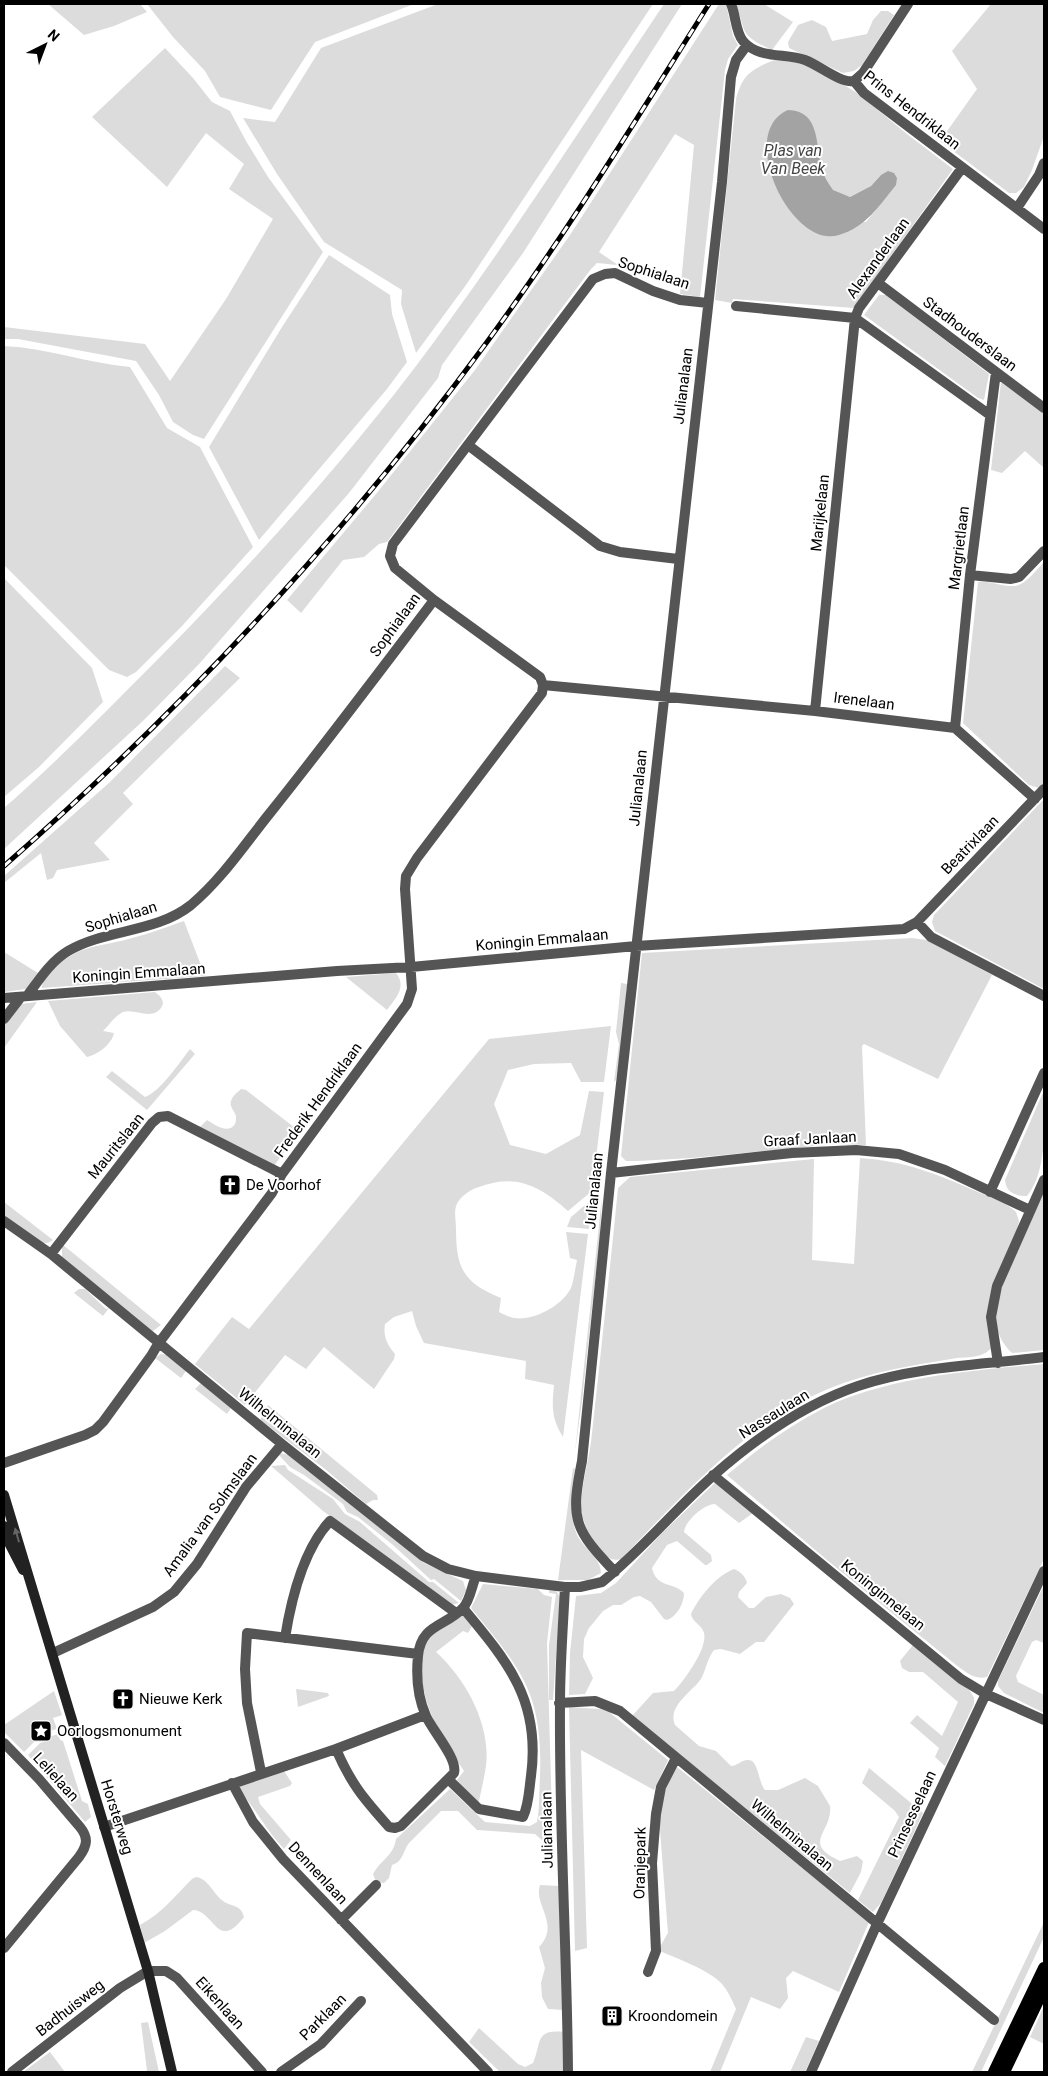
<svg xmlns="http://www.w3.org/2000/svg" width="1048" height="2076" font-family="Roboto,sans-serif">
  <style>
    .green { fill: #dcdcdc; fill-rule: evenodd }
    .water { fill: #a3a3a3 }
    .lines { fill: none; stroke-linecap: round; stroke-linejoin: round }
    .street { stroke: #555; stroke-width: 10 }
    .secondary { stroke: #222; stroke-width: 10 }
    .primary { stroke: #000; stroke-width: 12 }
    .rail-casing { stroke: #000; stroke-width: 5 }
    .rail { stroke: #fff; stroke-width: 3; stroke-dasharray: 9; stroke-linecap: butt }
    .oneway { fill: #646464 }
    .labels { text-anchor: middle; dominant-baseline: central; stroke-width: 4; stroke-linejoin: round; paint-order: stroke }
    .street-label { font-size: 15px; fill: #000; stroke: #fff }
    .poi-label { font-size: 15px; fill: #000; stroke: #fff; text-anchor: start }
    .water-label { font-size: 16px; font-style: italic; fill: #444; stroke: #fff }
  </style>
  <rect width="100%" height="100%" fill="#fff"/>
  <path class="green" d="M 48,4 L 140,4 L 147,12 L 114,26 L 84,35 Z
    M 147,4 L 414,4 L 315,42 L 271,110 L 220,97 L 205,71 L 173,37 Z
    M 438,4 L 653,4 L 466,285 L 416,353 L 401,304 L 402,290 L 324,242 L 277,174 L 243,118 L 275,122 L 321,48 Z
    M 664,4 L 682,4 L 523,253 L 442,365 L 438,378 L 349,493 L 200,663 L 144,720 L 4,849 L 4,808 C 59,760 110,707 162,655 C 266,549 366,438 452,317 C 526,215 594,108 664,4 Z
    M 719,4 L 726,4 L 733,36 L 738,45 L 728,59 L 725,70 L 700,297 L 680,294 L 694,145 L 675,134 L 599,252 L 618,265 L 597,263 L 591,269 L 387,542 L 379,544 L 364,557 L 343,560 L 301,613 L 287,600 L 376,494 L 475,370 L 570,235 Z
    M 736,4 L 764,4 L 793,22 L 772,50 C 739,34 747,35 736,4 Z
    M 991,4 L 1044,4 L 1044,136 L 1032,170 L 1024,187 L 1016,193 L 1009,193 L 940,141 L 977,89 L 952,51 Z
    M 881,11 L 888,11 L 894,15 L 862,65 L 854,71 L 843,73 L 789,48 L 788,42 L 798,25 L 812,20 L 826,27 L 832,41 L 867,34 L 873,20 Z
    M 165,48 L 193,78 L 212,102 L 230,111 L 246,141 L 268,177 L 323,252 L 204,439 L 193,435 L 173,422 L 159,395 L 136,361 L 18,339 L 4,339 L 4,327 L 145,344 L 170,381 L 226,299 L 273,219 L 229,189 L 244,164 L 206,133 L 167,187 L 92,117 Z
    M 777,59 L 812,65 L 857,93 L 907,134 L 953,169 L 854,308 L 733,299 L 732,303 L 715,300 L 736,99 C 743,73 752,69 777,59 ZM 813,128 L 822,170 L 832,190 L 850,197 L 871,186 L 881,175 L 880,205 L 866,222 L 802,223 C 782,202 766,176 768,145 Z
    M 329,255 L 390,295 L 392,314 L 407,362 L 387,389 L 259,540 L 209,447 L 282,327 Z
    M 879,295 L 886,295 L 989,374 L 984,400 L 978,398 L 864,315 Z
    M 4,346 C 47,348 87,363 130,367 L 167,428 L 200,447 L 253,547 L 182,626 L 136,672 L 127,677 L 109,670 L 4,565 Z
    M 1001,382 L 1044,414 L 1044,468 L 1025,451 L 1002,473 L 991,470 Z
    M 1044,562 L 1044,783 L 1039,788 L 1029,785 L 963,723 L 978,582 C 990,580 1002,587 1014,586 C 1025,586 1037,569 1044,562 Z
    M 4,578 L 92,668 L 103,702 L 39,767 L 4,797 Z
    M 225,666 L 240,678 L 123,793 L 133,804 L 94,843 L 110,860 L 57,870 L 53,878 L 47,880 L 41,853 L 4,883 L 4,876 L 110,782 Z
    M 1044,799 L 1044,989 L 935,931 L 932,922 L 934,915 Z
    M 184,921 L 205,976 L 42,988 C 42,979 48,975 54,969 C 78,944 102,947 132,938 C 149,934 166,927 184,921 Z
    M 912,938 L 927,940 L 992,975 L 938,1079 L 864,1044 L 862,1046 L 866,1145 L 836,1144 L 692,1158 L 637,1161 L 626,1161 L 621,1156 L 642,953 Z
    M 4,952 L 38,973 L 26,989 L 4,992 Z
    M 396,973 C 407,987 396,998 387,1010 L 346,977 Z
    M 621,983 L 627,984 L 627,986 L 623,1035 L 616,1080 L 614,1082 L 619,1044 L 616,1032 Z
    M 155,992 C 160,996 166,1001 161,1008 C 151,1021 135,1008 123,1012 C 115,1016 109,1025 103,1031 L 114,1033 C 112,1044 97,1055 87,1057 L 60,1026 L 48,1001 Z
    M 37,1002 L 4,1048 L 4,1025 L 20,1004 Z
    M 611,1026 L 604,1082 L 581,1082 L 571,1063 L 534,1064 L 508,1070 L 494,1104 L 510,1145 L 546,1154 L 580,1135 L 589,1091 L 604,1092 L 592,1191 L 568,1211 C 540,1186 516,1173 479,1187 C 471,1189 459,1197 456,1206 C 454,1213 456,1221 456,1229 C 456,1269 464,1283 501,1298 L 499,1312 C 503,1314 509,1317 514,1318 C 534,1321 562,1306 571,1288 C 574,1280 575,1269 577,1260 L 570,1258 L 566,1232 L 588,1234 L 563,1437 C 551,1418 552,1406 554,1385 L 525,1379 L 526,1361 L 424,1343 L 416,1326 L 412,1311 L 394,1317 L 385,1324 C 383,1337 387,1344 395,1354 L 394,1359 L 374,1389 L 324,1347 L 306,1369 L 285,1355 L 245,1405 L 195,1364 L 232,1317 L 249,1329 L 489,1039 Z
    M 190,1049 L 195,1054 L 147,1110 L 106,1077 L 112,1071 L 145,1097 C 160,1092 180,1062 190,1049 Z
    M 241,1089 L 246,1090 L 299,1131 L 274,1166 L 200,1127 L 207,1120 C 214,1124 228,1135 235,1124 C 236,1122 236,1119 236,1116 C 235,1111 229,1107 231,1101 C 232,1096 238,1092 241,1089 Z
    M 1044,1090 C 1044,1124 1048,1170 1027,1196 C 1016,1196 1006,1193 1005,1180 Z
    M 860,1158 C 905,1161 937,1174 978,1192 C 991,1198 1006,1202 1016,1212 L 1019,1221 L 1017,1230 L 991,1292 L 992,1347 C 984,1358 969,1357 957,1358 C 913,1365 869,1372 828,1389 C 744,1425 683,1495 621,1559 C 600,1566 580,1521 581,1504 C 582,1481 590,1457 592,1433 C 601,1351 610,1269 618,1188 L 630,1177 L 814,1159 L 812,1260 L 854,1264 Z
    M 1044,1192 L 1044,1350 L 1012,1353 C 1002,1344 996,1331 996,1318 C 995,1288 1031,1222 1044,1192 Z
    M 602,1196 L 600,1235 L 582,1401 L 575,1452 Z
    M 591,1200 L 589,1229 L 567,1227 L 571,1217 Z
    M 4,1202 L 53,1240 L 48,1243 L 38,1243 L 4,1216 Z
    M 62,1244 L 161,1325 L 153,1331 L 148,1329 L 62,1259 Z
    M 79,1289 L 85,1289 L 106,1309 L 109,1308 L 103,1316 L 74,1293 Z
    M 161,1354 L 167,1355 L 186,1371 L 181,1378 L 155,1358 Z
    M 1044,1364 L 1044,1559 L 987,1677 C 974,1680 966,1672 956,1665 L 827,1560 L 727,1475 C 757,1449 789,1426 824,1408 C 887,1377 975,1370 1044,1364 Z
    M 201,1383 L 231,1408 L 227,1414 L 195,1389 Z
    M 268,1405 L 377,1495 L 378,1500 L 373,1500 L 366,1504 L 325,1469 L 260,1420 Z
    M 280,1453 L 289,1455 L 424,1563 L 463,1581 L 466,1590 L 461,1601 L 434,1579 L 431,1580 L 393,1545 L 358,1517 L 347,1512 L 343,1504 L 304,1475 L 290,1467 L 278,1454 Z
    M 285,1465 L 288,1470 L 333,1499 L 345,1514 L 360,1522 L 429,1582 L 433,1582 L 459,1603 L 451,1605 L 323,1511 L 271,1466 Z
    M 573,1468 L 575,1469 C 573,1490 568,1514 577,1535 C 584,1549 601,1558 601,1573 L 588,1580 L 558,1580 Z
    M 716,1482 L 753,1513 L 739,1523 L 715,1504 C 704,1504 685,1521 684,1532 L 711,1555 L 712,1561 L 707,1565 L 705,1565 L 677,1541 L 667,1545 L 652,1568 C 656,1588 674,1582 684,1593 C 684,1604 677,1616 667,1620 L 664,1619 L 651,1602 L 640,1596 L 634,1597 L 621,1605 L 613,1605 L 603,1611 L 589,1628 L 584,1639 L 583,1657 L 593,1678 L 585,1694 L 569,1695 L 570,1653 L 576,1596 L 601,1593 L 616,1583 L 663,1532 Z
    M 734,1569 C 740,1571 746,1577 747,1583 L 739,1592 L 738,1597 L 749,1608 L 754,1608 L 766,1597 L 781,1594 L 790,1598 L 794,1604 L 764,1642 L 756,1642 L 740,1654 L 721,1649 L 714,1650 C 707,1659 706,1670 701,1679 C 692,1692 667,1706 675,1725 L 699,1746 L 716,1751 L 731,1766 C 737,1766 740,1761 747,1760 C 759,1758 758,1783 765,1790 L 778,1790 L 805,1778 L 818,1786 L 830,1806 C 833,1832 800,1843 840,1861 L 857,1856 L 863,1861 L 861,1872 L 850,1893 L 632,1716 L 653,1693 L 674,1691 C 684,1681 708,1648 704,1633 C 702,1625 692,1622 691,1614 C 699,1597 716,1576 734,1569 Z
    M 483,1584 L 538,1589 L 544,1595 L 552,1597 L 547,1643 L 553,1850 L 535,1834 L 477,1830 L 458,1811 L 441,1811 L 409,1843 C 403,1851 403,1862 392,1865 L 389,1878 L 384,1883 L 376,1882 L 373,1874 C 382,1858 393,1857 396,1839 L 450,1789 L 485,1822 L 530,1826 L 537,1822 C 540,1807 539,1791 540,1776 C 543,1693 521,1669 471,1608 Z
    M 1044,1585 L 1044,1643 L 1036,1640 L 1032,1642 L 1016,1676 L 1018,1682 L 1044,1695 L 1044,1713 L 1004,1693 L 998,1686 L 998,1681 Z
    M 549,1588 L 555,1589 L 560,1597 L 553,1700 L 549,1700 L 549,1645 L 556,1594 L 549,1593 Z
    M 462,1613 L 472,1626 L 468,1633 L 463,1631 L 436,1652 C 466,1679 491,1725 486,1766 C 484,1779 481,1792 478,1805 L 457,1780 L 464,1771 C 443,1739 420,1705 422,1665 C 422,1660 422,1654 423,1649 C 428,1633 450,1622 462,1613 Z
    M 913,1645 L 970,1691 L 974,1698 L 974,1704 L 945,1766 L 935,1757 L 939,1748 L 910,1723 L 917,1715 L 942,1736 L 958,1702 L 923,1672 L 909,1672 L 902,1668 L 900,1661 Z
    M 296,1689 L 328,1693 L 329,1696 L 298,1707 Z
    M 54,1691 L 62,1715 L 53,1718 L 57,1729 L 48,1731 L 47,1728 L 40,1731 L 37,1736 L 38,1738 L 24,1752 L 4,1732 L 4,1725 Z
    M 569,1707 L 600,1709 L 609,1712 L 668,1760 L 654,1790 L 581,1750 L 587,1948 L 575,1951 Z
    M 58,1734 L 60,1740 L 63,1741 L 82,1801 L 88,1804 L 91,1817 L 85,1822 L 28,1755 L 40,1743 L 48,1741 L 49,1737 Z
    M 677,1767 L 869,1922 L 839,1992 L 793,1971 L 786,1978 L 788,1998 L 780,2009 L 751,1997 L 720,2072 L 710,2072 L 736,2009 C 732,2000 728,1991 722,1984 C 708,1969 677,1959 658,1950 L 668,1933 L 660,1830 L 660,1804 L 668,1781 Z
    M 869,1768 L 923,1813 L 881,1903 L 873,1912 L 858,1900 L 899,1817 L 895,1811 L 862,1783 Z
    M 284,1771 L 292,1783 L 290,1786 L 258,1797 L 260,1804 L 291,1840 L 284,1849 C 265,1829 253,1804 234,1784 L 262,1779 Z
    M 196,1877 C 209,1879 213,1894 223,1901 C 231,1907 241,1904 244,1917 C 217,1952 215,1911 193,1910 L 165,1931 L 144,1943 L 140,1925 C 162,1913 175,1896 192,1879 Z
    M 540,1885 L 560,1886 L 564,2010 L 548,2009 L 542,1997 L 541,1983 L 545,1968 L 539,1947 C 561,1924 533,1905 540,1885 Z
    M 1044,1922 L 1044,1937 L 981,2072 L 972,2072 Z
    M 1044,2006 L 1044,2044 L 1030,2037 Z
    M 148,2022 L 159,2072 L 147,2071 L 141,2023 Z
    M 479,2028 L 518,2064 L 525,2067 L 533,2063 C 542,2043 534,2029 564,2032 L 564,2072 L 500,2072 L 469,2042 Z
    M 806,2037 L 819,2041 L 805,2072 L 790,2072 Z
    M 50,2052 L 65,2072 L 23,2072 Z"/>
  <path class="water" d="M 788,110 C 821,111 815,145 822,169 C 824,176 828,183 833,190 L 850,197 L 871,186 L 881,175 L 888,171 L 894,173 L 897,178 L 896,185 C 879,206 866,227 839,235 C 792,250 735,133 788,110 Z"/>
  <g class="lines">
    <path class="street" d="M 731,4 C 736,15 735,31 743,41 C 758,59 785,53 805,60 C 819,65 841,84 854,81
      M 854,81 L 864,93 L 1044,229
      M 854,81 L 863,73 L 908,4
      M 1017,208 L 1039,175 L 1044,163
      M 878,283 L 1044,408
      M 708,303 L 680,300 L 653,291 L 615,273 L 605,274 L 593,279 L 393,544 L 390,556 L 395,568 L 434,600 L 540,677 L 543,685 L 815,711 L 955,728 L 1035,799
      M 736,306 L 855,318 L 859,308 L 962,168
      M 855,318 L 990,415
      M 468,445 L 600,546 L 620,552 L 678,559
      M 970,575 L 1011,579 L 1019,577 L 1044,551
      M 815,711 L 855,318
      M 955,728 L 970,575 L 996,372
      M 917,922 L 931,937 L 1044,996
      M 27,996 C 39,980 50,962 68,951 C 105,929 156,933 191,905 C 222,879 245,844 270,813 C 326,743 380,671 434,600
      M 4,998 L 337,971 L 411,967 L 636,946 L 904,929 L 917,922 L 1044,789
      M 4,1019 L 21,997
      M 611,1173 L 792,1153 L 856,1150 L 899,1154 L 945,1170 L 1030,1210
      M 990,1192 L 1044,1073
      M 4,1221 L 51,1254 L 282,1444 L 423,1556 L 448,1569 L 476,1576 L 565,1587 L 580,1587 L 602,1582 C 642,1550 675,1509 714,1475 C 755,1439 805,1404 858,1386 C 917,1366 983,1365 1044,1357
      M 51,1254 L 152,1123 L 159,1117 L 168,1116 L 282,1174
      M 998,1363 L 991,1317 L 997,1286 L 1044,1180
      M 4,1463 L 85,1435 L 95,1430 L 103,1422 L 151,1356 L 158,1344 L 272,1193 L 282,1174 L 407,1004 L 412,989 L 405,889 L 406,876 L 417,858 L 542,693 L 543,685
      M 713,1475 L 961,1679 L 986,1694 L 1044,1720
      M 615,1572 C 574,1529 570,1520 582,1461 L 611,1173 L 722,182 L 731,77 L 736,60 L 747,45
      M 565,1587 C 563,1626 560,1665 560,1704 C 559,1827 567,1950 568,2072
      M 285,1638 C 291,1600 303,1550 330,1521 L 456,1613
      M 53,1653 L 153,1607 L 174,1592 L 197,1564 L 246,1487 L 282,1444
      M 559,1703 L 595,1701 L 620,1711 L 994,2020
      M 4,1743 L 39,1779 L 80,1827 C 89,1838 87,1846 79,1857 L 4,1948
      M 336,1749 L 425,1715
      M 261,1772 L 247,1703 L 245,1669 L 247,1633 L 418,1654
      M 449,1780 L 479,1809 L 523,1817 C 529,1804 529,1790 531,1776 C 541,1701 508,1662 463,1608
      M 232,1783 L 253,1822 L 283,1859 L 488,2072
      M 104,1827 L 336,1749 C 351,1784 364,1799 389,1827 L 395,1828 L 401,1826 L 454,1773 C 458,1759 432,1730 426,1716 C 418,1698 416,1676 418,1656 C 421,1624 445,1627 463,1608 C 470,1601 472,1585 476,1576
      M 341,1920 L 376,1885
      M 648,1972 L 656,1951 L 652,1863 L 656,1814 L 661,1787 L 676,1758
      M 12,2072 L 120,1988 L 148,1971 L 166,1971 L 177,1978 L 262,2072
      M 281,2072 L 321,2044 L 361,2001
      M 811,2072 L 877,1924 L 1044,1571"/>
    <path class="secondary" d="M 4,1495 L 148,1971 L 172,2072
      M 4,1526 L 8,1541 L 23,1570"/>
    <path class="primary" d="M 994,2072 L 1044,1968
      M 1004,2072 L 1044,1988"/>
    <g class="rail-casing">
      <path id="rail" d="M 4,866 C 183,709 346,534 487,342 C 567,233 637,118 709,4"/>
    </g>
    <use href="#rail" class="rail"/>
  </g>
  <defs><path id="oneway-solid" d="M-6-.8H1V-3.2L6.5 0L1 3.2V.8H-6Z" transform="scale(1.25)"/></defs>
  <use class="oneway" href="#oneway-solid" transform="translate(17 1535) rotate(-106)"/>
  <defs>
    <g id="church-square" transform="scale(1.125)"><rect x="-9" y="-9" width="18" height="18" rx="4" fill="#000" stroke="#fff"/><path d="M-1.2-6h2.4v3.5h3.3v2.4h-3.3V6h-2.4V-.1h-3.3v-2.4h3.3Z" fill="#fff"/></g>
    <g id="sight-square" transform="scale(1.125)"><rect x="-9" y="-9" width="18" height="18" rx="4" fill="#000" stroke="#fff"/><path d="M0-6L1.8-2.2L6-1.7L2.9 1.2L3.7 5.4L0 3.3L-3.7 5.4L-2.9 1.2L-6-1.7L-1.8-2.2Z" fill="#fff"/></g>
    <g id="building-square" transform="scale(1.125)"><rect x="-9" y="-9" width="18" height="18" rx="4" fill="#000" stroke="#fff"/><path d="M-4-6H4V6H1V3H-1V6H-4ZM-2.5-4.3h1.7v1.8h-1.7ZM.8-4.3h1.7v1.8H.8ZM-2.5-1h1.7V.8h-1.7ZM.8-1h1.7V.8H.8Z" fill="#fff"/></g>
  </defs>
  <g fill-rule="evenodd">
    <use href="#church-square" x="230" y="1185"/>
    <use href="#church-square" x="123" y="1699"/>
    <use href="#sight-square" x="41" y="1731"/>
    <use href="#building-square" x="612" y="2016"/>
  </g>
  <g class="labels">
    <g class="street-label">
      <text transform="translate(912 110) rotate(38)">Prins Hendriklaan</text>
      <text transform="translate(878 258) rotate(-54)">Alexanderlaan</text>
      <text transform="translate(654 273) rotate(18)">Sophialaan</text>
      <text transform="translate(970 334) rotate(37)">Stadhouderslaan</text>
      <text transform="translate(683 386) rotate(-83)">Julianalaan</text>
      <text transform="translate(820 513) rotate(-84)">Marijkelaan</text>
      <text transform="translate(959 548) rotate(-83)">Margrietlaan</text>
      <text transform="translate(395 625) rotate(-54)">Sophialaan</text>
      <text transform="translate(864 701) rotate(7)">Irenelaan</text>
      <text transform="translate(638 788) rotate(-84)">Julianalaan</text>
      <text transform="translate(970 845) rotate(-46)">Beatrixlaan</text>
      <text transform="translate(121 917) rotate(-17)">Sophialaan</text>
      <text transform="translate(542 940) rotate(-5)">Koningin Emmalaan</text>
      <text transform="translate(139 973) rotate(-4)">Koningin Emmalaan</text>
      <text transform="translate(318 1100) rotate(-54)">Frederik Hendriklaan</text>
      <text transform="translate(810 1139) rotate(-3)">Graaf Janlaan</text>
      <text transform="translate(116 1146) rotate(-51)">Mauritslaan</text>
      <text transform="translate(594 1191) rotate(-84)">Julianalaan</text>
      <text transform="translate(774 1414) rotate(-32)">Nassaulaan</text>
      <text transform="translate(280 1423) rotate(39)">Wilhelminalaan</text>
      <text transform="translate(210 1515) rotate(-54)">Amalia van Solmslaan</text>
      <text transform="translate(883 1595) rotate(39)">Koninginnelaan</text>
      <text transform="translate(56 1777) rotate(48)">Lelielaan</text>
      <text transform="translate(912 1814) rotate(-65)">Prinsesselaan</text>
      <text transform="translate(117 1817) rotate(73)">Horsterweg</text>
      <text transform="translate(547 1830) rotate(-91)">Julianalaan</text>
      <text transform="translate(792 1835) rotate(40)">Wilhelminalaan</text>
      <text transform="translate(640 1863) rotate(-89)">Oranjepark</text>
      <text transform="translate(318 1873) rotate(47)">Dennenlaan</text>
      <text transform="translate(220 2003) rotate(48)">Eikenlaan</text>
      <text transform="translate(70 2008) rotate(-38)">Badhuisweg</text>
      <text transform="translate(323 2017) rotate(-45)">Parklaan</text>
    </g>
    <g class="poi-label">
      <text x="246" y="1185">De Voorhof</text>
      <text x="139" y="1699">Nieuwe Kerk</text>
      <text x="57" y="1731">Oorlogsmonument</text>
      <text x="628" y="2016">Kroondomein</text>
    </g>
    <g class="water-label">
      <text x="793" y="150">Plas van<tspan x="793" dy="18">Van Beek</tspan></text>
    </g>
  </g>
  <rect width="1048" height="2076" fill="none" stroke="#000000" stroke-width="10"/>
  <g transform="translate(45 45) rotate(42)" stroke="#ffffff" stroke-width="4" paint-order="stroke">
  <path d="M0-4L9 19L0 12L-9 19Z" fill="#000000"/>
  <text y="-8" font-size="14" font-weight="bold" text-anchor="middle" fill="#000000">N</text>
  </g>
</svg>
